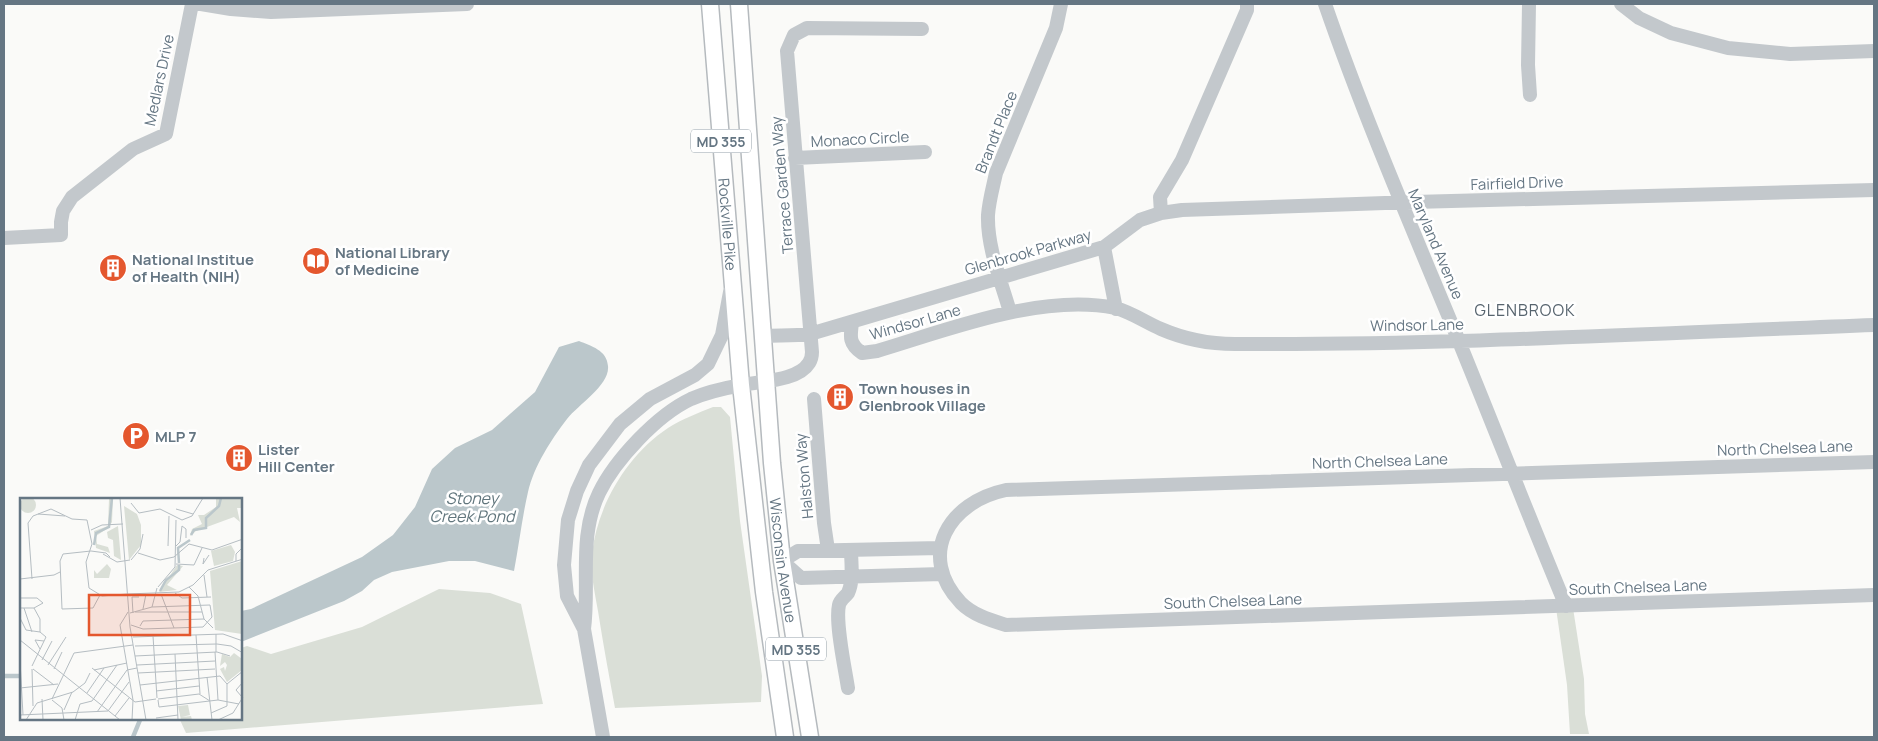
<svg xmlns="http://www.w3.org/2000/svg" width="1878" height="741" font-family="Manrope,sans-serif">
  <style>
    .green { fill: #dadfd7 }
    .water { fill: #bbc7cb }
    .lines { fill: none; stroke-linecap: round; stroke-linejoin: round }
    .stream { stroke: #bbc7cb; stroke-width: 4.5 }
    .major-casing { stroke: #b5babe; stroke-width: 19 }
    .minor { stroke: #c3c8cc; stroke-width: 14 }
    .major { stroke: #fff; stroke-width: 16 }
    .labels { text-anchor: middle; dominant-baseline: central; stroke-width: 5; stroke-linejoin: round; paint-order: stroke }
    .shield { fill: #fff; stroke: #939fa8; stroke-width: 1 }
    .shield-label { font-size: 14px; font-weight: bold; fill: #657683 }
    .street-label { font-size: 15px; fill: #657683; stroke: #fff }
    .poi-label { font-size: 15px; font-weight: bold; fill: #657683; stroke: #fff; text-anchor: start }
    .neighbourhood-label { font-size: 16px; letter-spacing: 1px; fill: #57646e; stroke: #fff }
    .water-label { font-size: 16px; font-style: italic; fill: #60757c; stroke: #fff }
    .inset-river { fill: none; stroke: #bbc7cb; stroke-width: 2.5 }
    .inset-road { fill: none; stroke: #b5bdc2; stroke-width: 1 }
    .view { fill: #e4572e; fill-opacity: 0.15; stroke: #e4572e; stroke-width: 2.5 }
    .inset-edge { fill: none; stroke: #657683; stroke-width: 2.5 }
  </style>
  <rect width="100%" height="100%" fill="#fafaf8"/>
  <path class="green" d="M 713,407 L 721,407 L 730,417 L 740,521 L 762,676 L 761,702 L 615,708 C 609,676 603,643 598,611 C 595,593 590,573 592,554 C 597,506 627,455 668,428 C 682,419 698,413 713,407 Z
    M 439,589 L 490,593 L 521,604 L 543,704 L 186,733 L 180,720 L 241,720 L 241,648 L 247,646 L 271,654 L 362,627 Z
    M 1556,608 L 1573,608 L 1584,679 L 1585,714 L 1589,734 L 1570,734 L 1567,685 Z"/>
  <path class="water" d="M 579,341 C 591,346 607,350 608,366 C 610,385 579,404 567,419 C 551,440 534,466 528,492 C 522,518 519,545 514,571 L 475,561 L 449,561 L 392,572 L 374,580 L 362,591 L 344,601 L 241,642 L 241,611 L 251,609 L 362,557 L 393,535 L 415,507 L 432,469 L 455,448 L 492,430 L 535,392 L 559,347 Z"/>
  <g class="lines">
    <path class="stream" d="M 4,676 L 21,676
      M 133,737 L 140,720"/>
    <g class="major-casing">
      <g id="major">
        <path id="s1" d="M 710,4 L 741,385 L 764,592 L 785,737"/>
        <path id="s2" d="M 739,4 L 772,463 L 782,561 L 810,737"/>
      </g>
    </g>
    <path class="minor" d="M 201,4 L 231,9 L 271,12 L 467,4
      M 1325,4 C 1364,117 1412,228 1458,339 C 1494,427 1529,517 1566,606
      M 1529,4 L 1528,65 L 1530,95
      M 1621,4 L 1639,18 L 1671,33 L 1728,48 L 1790,54 L 1874,51
      M 795,158 L 925,152
      M 1161,213 L 1182,210 L 1414,202 L 1874,190
      M 4,238 L 61,235 L 61,222 L 63,211 L 72,197 L 133,149 L 166,134 L 192,4
      M 1104,247 L 1116,309
      M 1010,312 C 1001,281 987,247 988,215 C 989,201 993,187 996,173 L 1056,28 L 1061,4
      M 852,323 C 850,337 849,344 862,353 L 877,351 C 948,330 1041,293 1115,308 C 1131,312 1145,322 1161,329 C 1184,339 1210,344 1235,344 C 1448,345 1661,333 1874,325
      M 762,336 C 778,335 794,336 810,334 L 1104,247 L 1140,220 L 1161,213 L 1160,197 L 1182,160 L 1247,10 L 1247,4
      M 814,399 L 824,523 L 828,550
      M 1874,462 L 1006,490 C 949,502 916,555 961,603 C 973,615 990,620 1006,625 L 1874,595
      M 940,548 L 798,551 L 782,561 L 801,578 L 942,574
      M 584,629 C 590,583 578,537 599,493 C 615,460 657,415 691,399 C 707,392 725,388 742,385 C 761,381 798,381 809,363 C 811,360 812,355 812,352 L 787,51 L 794,35 L 807,28 L 922,29
      M 848,688 C 845,668 835,623 839,605 C 840,600 845,597 848,593 C 854,581 851,562 851,550
      M 603,737 L 584,629 L 567,596 L 564,565 L 568,520 L 577,491 L 589,465 L 620,424 L 650,399 L 695,375 L 708,364 L 722,335 L 730,292"/>
    <use href="#major" class="major"/>
  </g>
  <defs>
    <g id="library-disc" transform="scale(1.4375)"><circle r="9.5" fill="#e4572e" stroke="#fff"/><path d="M-6-4Q-3-5.5-.7-3.5V5Q-3 3-6 4ZM6-4Q3-5.5 .7-3.5V5Q3 3 6 4Z" fill="#fff"/></g>
    <g id="building-disc" transform="scale(1.4375)"><circle r="9.5" fill="#e4572e" stroke="#fff"/><path d="M-4-6H4V6H1V3H-1V6H-4ZM-2.5-4.3h1.7v1.8h-1.7ZM.8-4.3h1.7v1.8H.8ZM-2.5-1h1.7V.8h-1.7ZM.8-1h1.7V.8H.8Z" fill="#fff"/></g>
    <g id="parking-disc" transform="scale(1.4375)"><circle r="9.5" fill="#e4572e" stroke="#fff"/><path d="M-3.5-5.5H1a3.5 3.5 0 0 1 0 7H-1V5.5H-3.5ZM-1-3.4V-.6H.8a1.4 1.4 0 0 0 0-2.8Z" fill="#fff"/></g>
  </defs>
  <g fill-rule="evenodd">
    <use href="#library-disc" x="316" y="261"/>
    <use href="#building-disc" x="113" y="268"/>
    <use href="#building-disc" x="840" y="397"/>
    <use href="#parking-disc" x="136" y="436"/>
    <use href="#building-disc" x="239" y="458"/>
  </g>
  <g class="labels">
    <g class="shield">
      <rect x="691" y="129.5" width="60" height="23" rx="4"/>
      <rect x="766" y="637.5" width="60" height="23" rx="4"/>
    </g>
    <g class="shield-label">
      <text x="721" y="141">MD 355</text>
      <text x="796" y="649">MD 355</text>
    </g>
    <g class="street-label">
      <text transform="translate(159 80) rotate(-78)">Medlars Drive</text>
      <text transform="translate(996 132) rotate(-68)">Brandt Place</text>
      <text transform="translate(860 139) rotate(-3)">Monaco Circle</text>
      <text transform="translate(1517 183) rotate(-2)">Fairfield Drive</text>
      <text transform="translate(782 185) rotate(-95)">Terrace Garden Way</text>
      <text stroke="none"><textPath href="#s1" startOffset="221">Rockville Pike</textPath></text>
      <text transform="translate(1436 244) rotate(67)">Maryland Avenue</text>
      <text transform="translate(1028 252) rotate(-16)">Glenbrook Parkway</text>
      <text transform="translate(915 322) rotate(-16)">Windsor Lane</text>
      <text transform="translate(1417 325) rotate(-1)">Windsor Lane</text>
      <text transform="translate(1785 448) rotate(-2)">North Chelsea Lane</text>
      <text transform="translate(1380 461) rotate(-2)">North Chelsea Lane</text>
      <text transform="translate(804 476) rotate(-95)">Halston Way</text>
      <text stroke="none"><textPath href="#s2" startOffset="558">Wisconsin Avenue</textPath></text>
      <text transform="translate(1638 587) rotate(-2)">South Chelsea Lane</text>
      <text transform="translate(1233 601) rotate(-2)">South Chelsea Lane</text>
    </g>
    <g class="poi-label">
      <text x="335" y="252">National Library<tspan x="335" dy="17">of Medicine</tspan></text>
      <text x="132" y="259">National Institue<tspan x="132" dy="17">of Health (NIH)</tspan></text>
      <text x="859" y="388">Town houses in<tspan x="859" dy="17">Glenbrook Village</tspan></text>
      <text x="155" y="436">MLP 7</text>
      <text x="258" y="449">Lister<tspan x="258" dy="17">Hill Center</tspan></text>
    </g>
    <g class="neighbourhood-label">
      <text x="1525" y="310">GLENBROOK</text>
    </g>
    <g class="water-label">
      <text x="472" y="498">Stoney<tspan x="472" dy="18">Creek Pond</tspan></text>
    </g>
  </g>
  <g transform="translate(20 498)">
    <rect width="222" height="222" fill="#fafaf8"/>
    <path d="M0 7a8 8 0 1 1 16 0a8 8 0 1 1-16 0ZM 93,0 L 92,24 L 88,30 L 76,38 L 77,46 L 88,49 L 90,55 L 76,50 L 74,33 L 88,28 L 89,1 ZM 196,0 L 222,1 L 222,10 L 217,10 L 220,24 L 214,19 L 176,33 L 170,38 L 172,31 L 182,26 L 178,17 L 184,17 L 196,9 ZM 104,8 L 117,16 L 121,27 L 121,47 L 109,62 ZM 98,28 L 101,62 L 94,58 L 93,42 L 88,40 L 87,34 ZM 211,47 L 215,54 L 213,63 L 194,68 L 191,53 ZM 222,63 L 222,136 L 195,132 L 190,73 ZM 87,66 L 91,71 L 89,80 L 74,80 L 74,72 L 77,76 ZM 157,67 L 163,68 L 147,87 L 157,92 L 139,94 ZM 214,155 L 222,161 L 222,172 L 207,184 L 200,171 L 204,169 L 205,173 L 207,167 L 205,164 L 200,168 L 202,156 L 210,159 ZM 168,207 L 170,217 L 162,219 L 171,218 L 172,222 L 161,222 L 158,208 Z" fill="#dadfd7"/>
    <path class="inset-river" d="M 171,37 L 174,32 L 186,30 L 186,20 L 199,8 L 201,0M 74,47 L 76,35 L 89,29 L 92,0M 159,65 L 158,50 L 170,42M 140,93 L 146,82 L 159,72 L 159,67"/>
    <path class="inset-road" d="M 100,0 L 110,129 L 126,222M 111,5 L 119,15 L 140,11 L 162,22 L 172,18 L 183,0M 156,11 L 173,16M 18,16 L 45,18M 8,25 L 13,18 L 31,11 L 52,21 L 67,22 L 72,46 L 66,64 L 69,90 L 82,98 L 107,96M 8,25 L 12,81M 71,32 L 82,27 L 103,26M 148,48 L 149,18M 156,48 L 160,44 L 162,28 L 166,31 L 166,40M 118,55 L 140,62 L 154,59 L 169,46 L 192,52 L 223,41M 83,56 L 97,64 L 110,62M 184,60 L 183,66 L 189,57M 111,62 L 120,51 L 123,36M 216,63 L 216,56 L 222,50M 156,66 L 174,67 L 182,50M 184,77 L 187,99M 0,81 L 34,77 L 40,74M 138,89 L 155,69 L 156,22M 169,89 L 178,98 L 184,121 L 193,130M 155,95 L 162,100 L 191,99M 107,96 L 159,94 L 173,87 L 188,72 L 223,61M 141,96 L 154,130M 80,97 L 73,110 L 42,111 L 40,63 L 43,56 L 71,53 L 86,55 L 90,59M 0,100 L 17,100 L 23,105 L 14,110 L 0,110M 4,110 L 12,134M 14,110 L 20,121 L 20,134M 123,111 L 126,96M 108,114 L 100,127 L 113,202 L 112,222M 115,114 L 182,114M 110,115 L 132,109 L 137,90M 113,115 L 112,99 L 119,99M 0,120 L 6,132 L 20,134 L 26,139 L 12,168M 111,127 L 123,131 L 183,129 L 192,119 L 190,107 L 132,109M 120,128 L 123,123 L 184,121M 196,136 L 196,154M 176,137 L 180,196M 133,138 L 137,200M 113,139 L 203,136 L 223,143M 0,142 L 100,222M 115,148 L 197,146 L 211,148 L 223,155M 20,151 L 15,142 L 24,143M 195,154 L 198,202M 155,156 L 158,222M 115,158 L 197,154 L 210,158M 22,162 L 32,143M 0,163 L 3,217M 28,167 L 46,139M 117,167 L 195,163M 72,170 L 115,204 L 136,201M 12,171 L 13,208M 13,171 L 34,187M 34,171 L 42,154M 74,172 L 107,165M 118,175 L 195,171M 187,179 L 192,222M 207,186 L 223,173M 120,187 L 200,178 L 207,186 L 207,208 L 191,215M 0,190 L 38,186M 136,193 L 179,188M 67,195 L 84,170M 222,199 L 216,192 L 223,184M 22,201 L 23,222M 32,201 L 54,155 L 113,147M 138,201 L 179,196 L 190,203M 32,202 L 42,210 L 44,222M 138,202 L 139,209 L 198,202 L 219,206M 44,212 L 52,194M 88,213 L 109,184M 77,214 L 107,172 L 117,170M 0,217 L 88,213M 95,218 L 109,200M 136,220 L 158,217M 6,222 L 17,205 L 53,194 L 65,185 L 70,175M 55,222 L 60,206 L 72,203 L 97,167M 198,222 L 213,215 L 223,199"/>
    <path class="view" d="M 69,97 L 170,97 L 170,137 L 69,137 Z"/>
    <rect width="222" height="222" class="inset-edge"/>
  </g>
  <rect width="1878" height="741" fill="none" stroke="#657683" stroke-width="10"/>
</svg>
